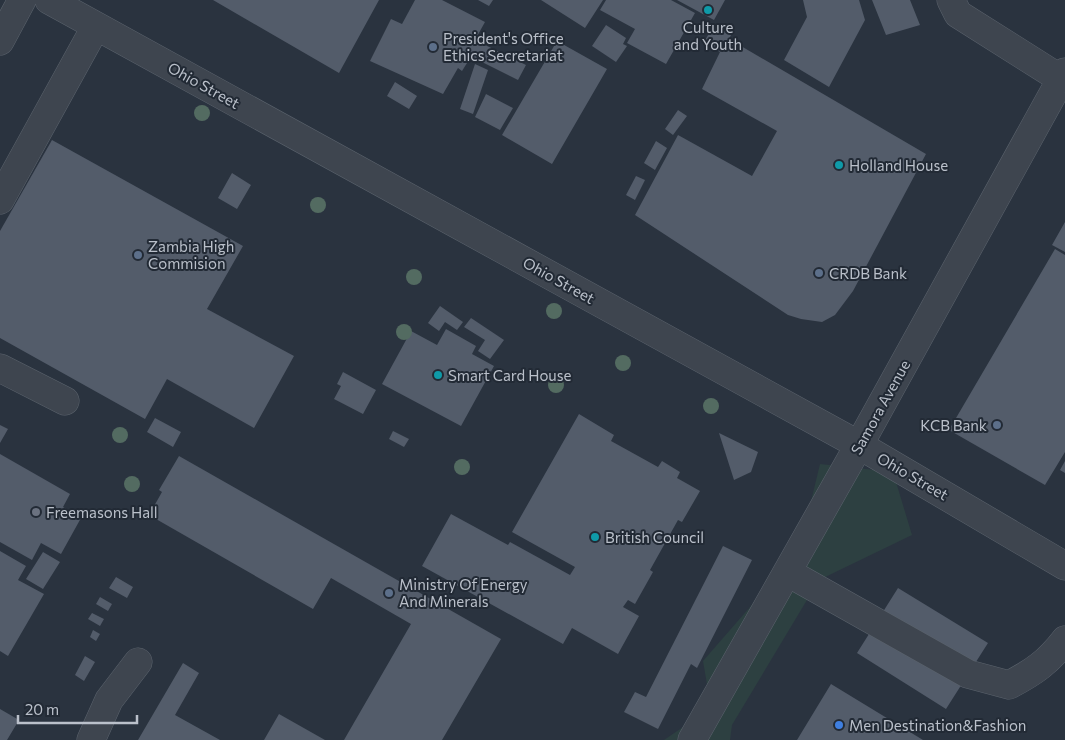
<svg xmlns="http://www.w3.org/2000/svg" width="1065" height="740" font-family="Commissioner,sans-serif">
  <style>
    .green { fill: #2d4041 }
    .building { fill: #535c6a }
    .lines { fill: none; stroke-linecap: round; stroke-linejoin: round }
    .minor-casing { stroke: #5b636d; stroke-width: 29 }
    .minor { stroke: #3e454f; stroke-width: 28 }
    .tree { fill: #536b61 }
    .culture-dot { fill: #0f9aa8; stroke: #222a35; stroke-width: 2 }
    .service-dot { fill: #5c6f8a; stroke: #222a35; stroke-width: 2 }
    .worship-dot { fill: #6b7280; stroke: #222a35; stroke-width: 2 }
    .shop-dot { fill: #3f7fe0; stroke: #222a35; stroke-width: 2 }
    .labels { text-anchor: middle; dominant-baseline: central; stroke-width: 4; stroke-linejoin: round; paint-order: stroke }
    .poi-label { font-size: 15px; fill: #bac0ca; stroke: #222a35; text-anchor: start }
    .street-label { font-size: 15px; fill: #bac0ca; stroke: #222a35 }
  </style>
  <rect width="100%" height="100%" fill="#2a333f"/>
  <path class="green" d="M 820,464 L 893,472 L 912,535 L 819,580 L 732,725 L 730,740 L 664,740 L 711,708 L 703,661 L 799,551 Z"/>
  <path class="building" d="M 213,0 L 379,0 L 339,73 Z
    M 415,0 L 442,0 L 485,22 L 475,40 L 526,65 L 518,80 L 466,54 L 462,61 L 467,63 L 462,71 L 458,68 L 443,94 L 370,61 L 391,19 L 402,24 Z
    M 478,0 L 493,0 L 489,6 Z
    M 541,0 L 603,0 L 585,28 Z
    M 606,0 L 671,0 L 695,13 L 666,64 L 627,43 L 635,29 L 600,10 Z
    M 677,0 L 725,0 L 714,20 Z
    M 803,0 L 859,0 L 865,20 L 829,87 L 784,60 L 807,17 Z
    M 872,0 L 910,0 L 920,25 L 886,35 Z
    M 606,25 L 626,38 L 623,44 L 627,46 L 616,62 L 592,46 Z
    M 714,25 L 731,35 L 729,39 L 926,154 L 853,291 L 835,315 L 822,322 L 801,319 L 788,315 L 635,215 L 678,135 L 752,176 L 777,131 L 702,89 L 720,52 L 704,42 Z
    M 557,41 L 607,69 L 552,164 L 502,135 Z
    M 475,64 L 488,70 L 473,114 L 460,109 Z
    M 395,82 L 417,96 L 409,109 L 387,96 Z
    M 486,94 L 513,108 L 500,130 L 475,117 Z
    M 678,110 L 687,116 L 673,135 L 665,129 Z
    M 52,140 L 243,246 L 207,309 L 294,356 L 254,428 L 167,379 L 145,419 L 0,338 L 0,231 Z
    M 656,141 L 667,148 L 655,170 L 644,163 Z
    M 232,173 L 251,185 L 237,209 L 218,198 Z
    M 636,176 L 645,180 L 635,200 L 626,195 Z
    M 1065,222 L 1065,252 L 1052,245 Z
    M 1055,249 L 1065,255 L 1065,452 L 1045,485 L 949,430 Z
    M 440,306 L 463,322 L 457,330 L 445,322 L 439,331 L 428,323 Z
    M 471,318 L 504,340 L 490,359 L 478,351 L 485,340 L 464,327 Z
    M 446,329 L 476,346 L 472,354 L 494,366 L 461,426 L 382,384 L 411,331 L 437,345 Z
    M 343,372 L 376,390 L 363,414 L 334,399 L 341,386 L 337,384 Z
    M 579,414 L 614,435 L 611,441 L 658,467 L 662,461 L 680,472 L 677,478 L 700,491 L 682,522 L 678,520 L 650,570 L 653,572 L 635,604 L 628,600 L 623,607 L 639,616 L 618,654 L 572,628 L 563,644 L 422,566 L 451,514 L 508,545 L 510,542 L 570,575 L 575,567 L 512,532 Z
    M 155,418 L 181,432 L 173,447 L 147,432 Z
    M 0,425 L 8,429 L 0,443 Z
    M 393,431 L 409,439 L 404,447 L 389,439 Z
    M 719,433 L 758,452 L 751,472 L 734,480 Z
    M 0,454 L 70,494 L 63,507 L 81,518 L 61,554 L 41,543 L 32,560 L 0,542 Z
    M 179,456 L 501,639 L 442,740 L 344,740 L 411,624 L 331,578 L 313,609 L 149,515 L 162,492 L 159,490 Z
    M 1065,461 L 1065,473 L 1060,470 Z
    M 723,546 L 752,560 L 697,668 L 691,664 L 658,729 L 624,712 L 635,692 L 646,697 Z
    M 0,551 L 26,566 L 18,580 L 44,594 L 8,656 L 0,651 Z
    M 43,552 L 60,562 L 43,589 L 26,579 Z
    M 116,577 L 133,587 L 127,598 L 109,588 Z
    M 898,588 L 988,643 L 946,709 L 857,653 Z
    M 100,597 L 112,604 L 108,611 L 96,604 Z
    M 92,613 L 104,619 L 100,626 L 88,619 Z
    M 93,630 L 100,634 L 96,641 L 90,637 Z
    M 85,656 L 95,662 L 84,681 L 75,675 Z
    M 183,663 L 199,673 L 175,715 L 220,740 L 138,740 Z
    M 831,684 L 923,740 L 797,740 Z
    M 0,709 L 19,720 L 7,740 L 0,740 Z
    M 279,714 L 325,740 L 264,740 Z"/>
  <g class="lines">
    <g class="minor-casing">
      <path id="minor" d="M 49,0 L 859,445 L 1065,566
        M 951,0 L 958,14 L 1061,79
        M 0,41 L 22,0
        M 0,200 L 96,26
        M 0,368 L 65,401
        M 787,572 L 968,674 L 1009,685 C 1034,672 1048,662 1065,640
        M 91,740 L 109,700 L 138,662
        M 692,740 L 859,445 L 1065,72"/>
    </g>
    <use href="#minor" class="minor"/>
  </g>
  <g class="tree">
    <circle cx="202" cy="113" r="8"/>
    <circle cx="318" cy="205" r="8"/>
    <circle cx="414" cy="277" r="8"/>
    <circle cx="554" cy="311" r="8"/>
    <circle cx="404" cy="332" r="8"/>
    <circle cx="623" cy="363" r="8"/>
    <circle cx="556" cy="385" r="8"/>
    <circle cx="711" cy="406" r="8"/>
    <circle cx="120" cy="435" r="8"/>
    <circle cx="462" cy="467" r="8"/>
    <circle cx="132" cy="484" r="8"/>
  </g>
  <g class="culture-dot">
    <circle cx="708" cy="10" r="5"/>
    <circle cx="839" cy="165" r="5"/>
    <circle cx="438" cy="375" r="5"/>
    <circle cx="595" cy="537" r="5"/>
  </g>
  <g class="service-dot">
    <circle cx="433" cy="47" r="5"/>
    <circle cx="138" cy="255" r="5"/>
    <circle cx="819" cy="273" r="5"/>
    <circle cx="997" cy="425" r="5"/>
    <circle cx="389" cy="593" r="5"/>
  </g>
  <circle class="worship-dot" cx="36" cy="512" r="5"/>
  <circle class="shop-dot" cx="839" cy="725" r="5"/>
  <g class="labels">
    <g class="poi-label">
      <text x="708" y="27" text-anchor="middle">Culture<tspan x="708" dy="17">and Youth</tspan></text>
      <text x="443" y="38">President's Office<tspan x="443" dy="17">Ethics Secretariat</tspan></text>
      <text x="849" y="165">Holland House</text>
      <text x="148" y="246">Zambia High<tspan x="148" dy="17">Commision</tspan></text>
      <text x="829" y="273">CRDB Bank</text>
      <text x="448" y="375">Smart Card House</text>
      <text x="987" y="425" text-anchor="end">KCB Bank</text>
      <text x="46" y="512">Freemasons Hall</text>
      <text x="605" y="537">British Council</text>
      <text x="399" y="584">Ministry Of Energy<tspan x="399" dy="17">And Minerals</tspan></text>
      <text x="849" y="725">Men Destination&amp;Fashion</text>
    </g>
    <g class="street-label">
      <text transform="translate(204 85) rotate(29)">Ohio Street</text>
      <text transform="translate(559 280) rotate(29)">Ohio Street</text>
      <text transform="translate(880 407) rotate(-61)">Samora Avenue</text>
      <text transform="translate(913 476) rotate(30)">Ohio Street</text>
    </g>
  </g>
  <path d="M18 715v8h119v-8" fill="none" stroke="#bac0ca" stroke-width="2.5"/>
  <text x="25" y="715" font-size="15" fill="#bac0ca" stroke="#222a35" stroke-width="4" paint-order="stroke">20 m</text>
</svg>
